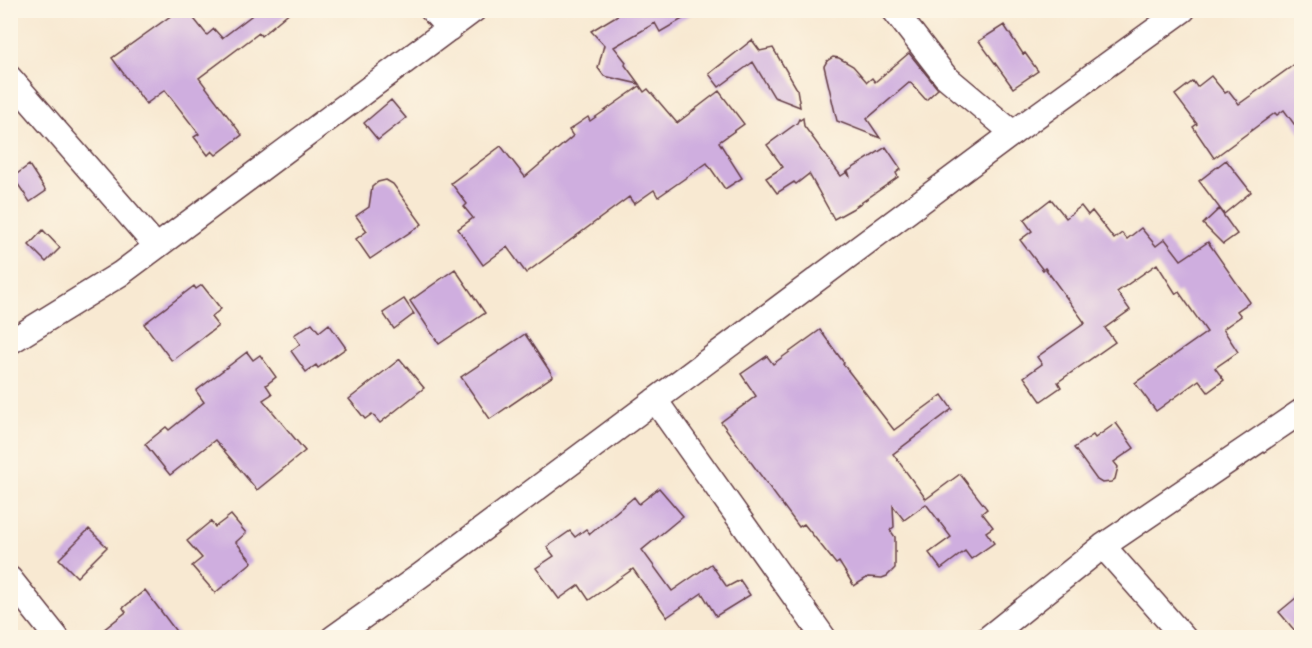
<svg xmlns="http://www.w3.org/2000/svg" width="1312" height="648" font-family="Cardo,serif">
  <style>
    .building { fill: #cfaedf }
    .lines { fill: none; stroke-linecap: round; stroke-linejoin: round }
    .minor-casing { stroke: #643d44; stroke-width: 27 }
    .minor { stroke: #fff; stroke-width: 24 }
  </style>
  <rect width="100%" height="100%" fill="#fcf5e5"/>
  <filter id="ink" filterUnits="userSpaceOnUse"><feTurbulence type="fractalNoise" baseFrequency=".0167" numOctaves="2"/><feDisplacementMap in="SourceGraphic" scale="12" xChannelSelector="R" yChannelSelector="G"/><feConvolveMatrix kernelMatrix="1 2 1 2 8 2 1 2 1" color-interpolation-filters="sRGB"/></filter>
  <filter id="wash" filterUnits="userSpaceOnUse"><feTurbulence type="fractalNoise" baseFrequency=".008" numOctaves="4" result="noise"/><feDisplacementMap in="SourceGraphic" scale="24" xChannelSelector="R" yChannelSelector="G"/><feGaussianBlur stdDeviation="1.35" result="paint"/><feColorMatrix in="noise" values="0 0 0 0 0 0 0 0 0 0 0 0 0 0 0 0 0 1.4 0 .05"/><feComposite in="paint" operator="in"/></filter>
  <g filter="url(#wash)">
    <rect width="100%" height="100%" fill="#f8e9d2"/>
    <g id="blocks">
      <path class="building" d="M 179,10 L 187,10 L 207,35 L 214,29 L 222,38 L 259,10 L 292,10 L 261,36 L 259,33 L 199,78 L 242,135 L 216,155 L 212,151 L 208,155 L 194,137 L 199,134 L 165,90 L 146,104 L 112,58 Z
        M 626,10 L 698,10 L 660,32 L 655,23 L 614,47 L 626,62 L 625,65 L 639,84 L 604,76 L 598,68 L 604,45 L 591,31 Z
        M 1004,25 L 1023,54 L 1025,53 L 1038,71 L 1013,88 L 979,41 Z
        M 752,40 L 760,51 L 773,48 L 797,89 L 800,107 L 774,97 L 753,62 L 719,87 L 709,74 Z
        M 909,53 L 938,89 L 926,100 L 910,82 L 867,119 L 880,138 L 837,121 L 824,66 L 827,61 L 833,57 L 839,58 L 853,66 L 867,82 L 872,78 L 875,82 Z
        M 1302,59 L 1302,135 L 1284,110 L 1277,115 L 1275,113 L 1214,158 L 1193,127 L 1197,124 L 1175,95 L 1193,81 L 1197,87 L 1211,76 L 1225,93 L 1229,91 L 1239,104 Z
        M 640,86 L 644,92 L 648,89 L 677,123 L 719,91 L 744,124 L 719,142 L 742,178 L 725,189 L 707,163 L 658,197 L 654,190 L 634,204 L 629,197 L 526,273 L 507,247 L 483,265 L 458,229 L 473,218 L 464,207 L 467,204 L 451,183 L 501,146 L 525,177 L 573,136 L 569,130 L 588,117 L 590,121 Z
        M 391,100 L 406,118 L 378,140 L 364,123 Z
        M 803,118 L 804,126 L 841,176 L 847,172 L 850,177 L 848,171 L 886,147 L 901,169 L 896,173 L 898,177 L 852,209 L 834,219 L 809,174 L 796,184 L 794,182 L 777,193 L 766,178 L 783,167 L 767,145 L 797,123 L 799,119 L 800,120 Z
        M 1226,160 L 1251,192 L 1224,214 L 1199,181 Z
        M 29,165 L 46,191 L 30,202 L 13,177 Z
        M 386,180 L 393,184 L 422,224 L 370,259 L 356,239 L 367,231 L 356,216 L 369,207 L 372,187 L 378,182 Z
        M 1051,199 L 1066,218 L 1081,206 L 1088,215 L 1092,211 L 1114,239 L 1122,233 L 1127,239 L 1141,228 L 1156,246 L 1165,239 L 1181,260 L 1208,242 L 1250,302 L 1237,311 L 1241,316 L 1223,329 L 1238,352 L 1215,368 L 1224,380 L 1208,392 L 1199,380 L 1156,411 L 1135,383 L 1207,332 L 1179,292 L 1176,294 L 1157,264 L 1117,292 L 1130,310 L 1105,328 L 1115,342 L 1058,382 L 1061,387 L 1041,401 L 1024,377 L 1042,364 L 1037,357 L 1085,323 L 1045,268 L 1043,270 L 1020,240 L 1032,231 L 1024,220 Z
        M 1219,209 L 1237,234 L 1223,244 L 1203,224 Z
        M 43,230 L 60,248 L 46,262 L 29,245 Z
        M 455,269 L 485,313 L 439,344 L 410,301 Z
        M 202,285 L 221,309 L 211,317 L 218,326 L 172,361 L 144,324 L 194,286 L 196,289 Z
        M 404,299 L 414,314 L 394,329 L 383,313 Z
        M 312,323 L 319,332 L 329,324 L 346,348 L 318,368 L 316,365 L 306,372 L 291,351 L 300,344 L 294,335 Z
        M 820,330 L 844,363 L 843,364 L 894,430 L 942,395 L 952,409 L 893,454 L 926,499 L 960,474 L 987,509 L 982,513 L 993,527 L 986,532 L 994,543 L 971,559 L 965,551 L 941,569 L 929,553 L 951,537 L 926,504 L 904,520 L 893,506 L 894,527 L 890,530 L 895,537 L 895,568 L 887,576 L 882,578 L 868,577 L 854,586 L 839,562 L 836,564 L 804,524 L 799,527 L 721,422 L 756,396 L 741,374 L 767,356 L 773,364 Z
        M 525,334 L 553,376 L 490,419 L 461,377 Z
        M 247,352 L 253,360 L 260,355 L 276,377 L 266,385 L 272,394 L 263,400 L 305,451 L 257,490 L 215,440 L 170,475 L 145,444 L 166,427 L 169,430 L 204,402 L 196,391 Z
        M 400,359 L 424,388 L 380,423 L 372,414 L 365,419 L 349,399 Z
        M 1116,423 L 1134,448 L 1114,462 L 1118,467 L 1115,479 L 1111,482 L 1102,483 L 1097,480 L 1074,448 L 1093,435 L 1095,438 Z
        M 659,488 L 683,516 L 642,550 L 672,591 L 711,564 L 727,587 L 740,580 L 750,595 L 716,616 L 702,593 L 667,617 L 633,569 L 589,600 L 579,585 L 559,599 L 536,568 L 554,556 L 547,547 L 570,531 L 575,537 L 586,529 L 590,534 L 634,497 L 639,504 Z
        M 231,515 L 246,533 L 236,542 L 252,562 L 215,593 L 192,566 L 202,558 L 187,541 L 211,521 L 215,527 Z
        M 89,529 L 107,547 L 77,577 L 59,559 Z
        M 145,590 L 181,638 L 93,638 L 126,612 L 123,608 Z
        M 1302,593 L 1302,638 L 1301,638 L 1279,612 Z"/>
    </g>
  </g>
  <g filter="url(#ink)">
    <use href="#blocks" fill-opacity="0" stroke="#643d44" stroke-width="1.5"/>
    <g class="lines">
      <g class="minor-casing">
        <path id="minor" d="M 432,10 L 449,29
          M 894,10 L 945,76 L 1013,133
          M 10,78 L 156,246
          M 10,342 L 120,274 L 474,10
          M 655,400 L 824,638
          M 1103,546 L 1184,638
          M 10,579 L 57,638
          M 333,638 L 421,575 L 1013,133 L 1183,10
          M 988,638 L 1103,546 L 1302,411"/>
      </g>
      <use href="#minor" class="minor"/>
    </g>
  </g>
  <rect width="1312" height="648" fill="none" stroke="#fcf5e5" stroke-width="36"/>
</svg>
